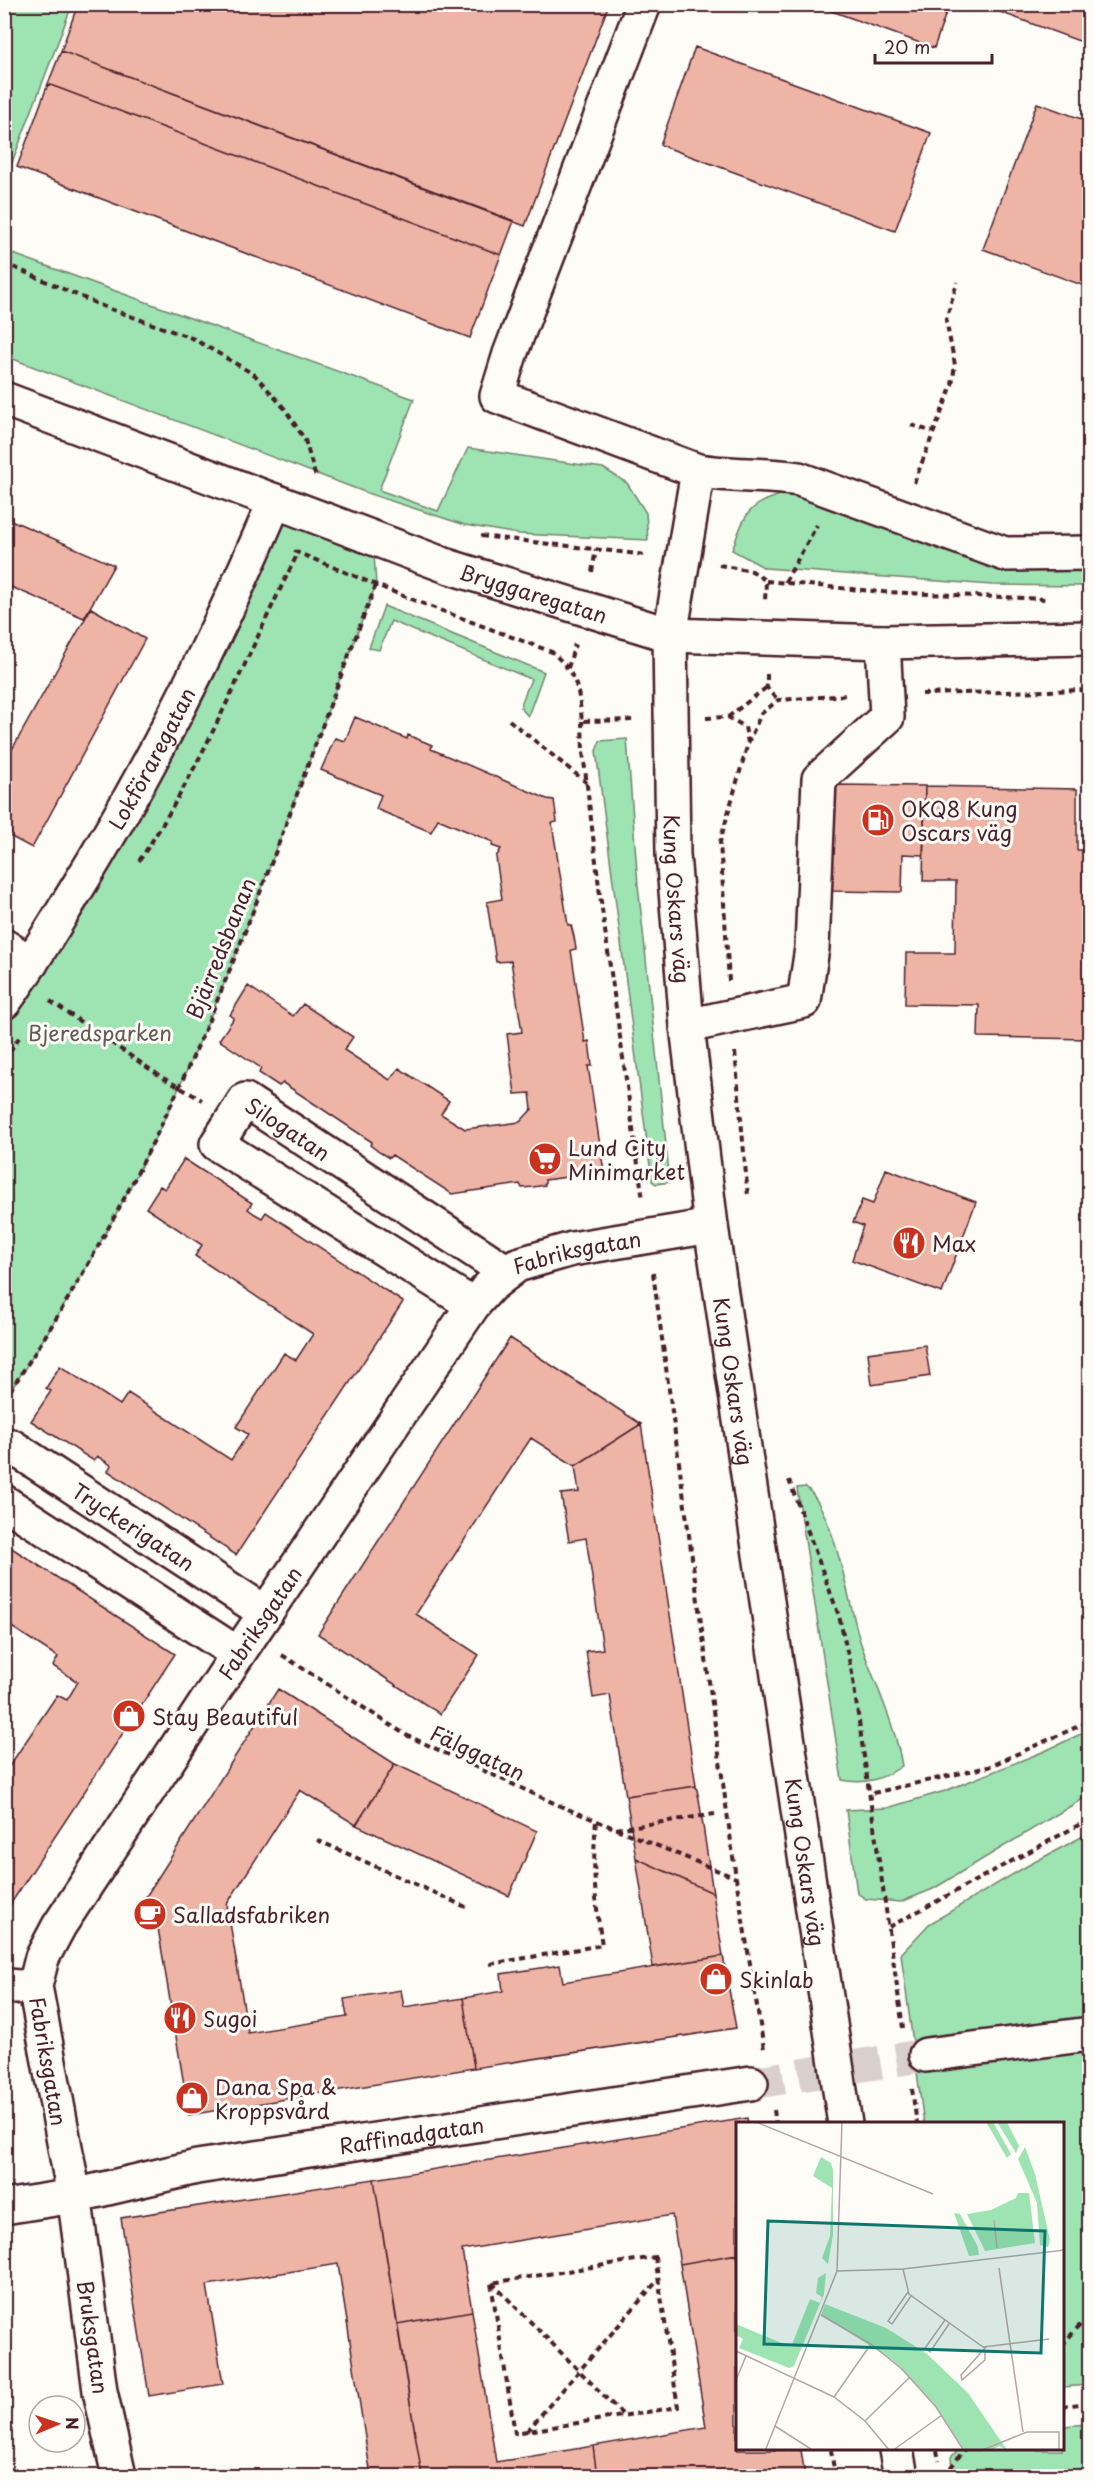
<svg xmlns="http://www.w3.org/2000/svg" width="1094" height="2481" font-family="'Playpen Sans',sans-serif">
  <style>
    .green { fill: #9de4b2; stroke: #74826e; stroke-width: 1.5 }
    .building { fill: #eeb5a7; stroke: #4a1f2b; stroke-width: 1.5 }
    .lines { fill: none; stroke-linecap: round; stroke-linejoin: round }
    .minor-tunnel { stroke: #d9d0ce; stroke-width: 33; stroke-dasharray: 33 16; stroke-linecap: butt }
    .minor-casing { stroke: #4a1f2b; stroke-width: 38 }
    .major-casing { stroke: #4a1f2b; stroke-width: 38 }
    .path { stroke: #4a1f2b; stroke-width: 4; stroke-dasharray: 6 4.5; stroke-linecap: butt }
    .minor { stroke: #fdfcf7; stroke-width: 33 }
    .major { stroke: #fdfcf7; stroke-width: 33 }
    .labels { text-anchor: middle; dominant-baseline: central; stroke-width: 6; stroke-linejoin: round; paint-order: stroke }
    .street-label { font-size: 21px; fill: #4a1f2b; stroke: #fdfcf7 }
    .poi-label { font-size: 21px; fill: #4a1f2b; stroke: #fdfcf7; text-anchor: start }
    .park-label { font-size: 21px; fill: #635a54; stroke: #fdfcf7 }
    .inset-road { fill: none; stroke: #b5a4a5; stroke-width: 1.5 }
    .view { fill: #0f766e; fill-opacity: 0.15; stroke: #0f766e; stroke-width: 3 }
    .inset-edge { fill: none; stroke: #4a1f2b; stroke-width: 3 }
  </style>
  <rect width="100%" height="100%" fill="#fdfcf7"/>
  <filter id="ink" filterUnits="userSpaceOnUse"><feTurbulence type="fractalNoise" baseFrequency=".0167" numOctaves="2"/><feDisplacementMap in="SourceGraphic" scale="12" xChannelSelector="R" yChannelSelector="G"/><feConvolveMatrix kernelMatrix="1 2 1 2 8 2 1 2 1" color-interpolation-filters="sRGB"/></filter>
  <g filter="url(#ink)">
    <path class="green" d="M 4,5 L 72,5 L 5,181 L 4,181 Z
      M 5,251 L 414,399 L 379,490 L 438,511 L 468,448 L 603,468 L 627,483 L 646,513 L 648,540 L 518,534 L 465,525 L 370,494 L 5,356 Z
      M 787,493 L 982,561 L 1089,562 L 1089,586 L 992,585 L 765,568 L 732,550 C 746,512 747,504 787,493 Z
      M 275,501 L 373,539 L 376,585 C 322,721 275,861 219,996 C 161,1137 89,1273 5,1399 L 5,1002 Z
      M 384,606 L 544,672 L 528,716 L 520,707 L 531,679 L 391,621 L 379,650 L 369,648 Z
      M 627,739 L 638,885 L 670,1182 L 656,1184 L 652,1181 L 596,751 L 600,741 Z
      M 806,1487 C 835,1513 848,1601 860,1641 C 874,1682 895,1723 902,1766 C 883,1779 865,1785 842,1780 L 797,1488 Z
      M 1089,1730 L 1089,1795 L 933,1889 L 901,1902 L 866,1899 L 857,1893 L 846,1810 L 887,1808 L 945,1791 L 1045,1751 Z
      M 1089,1833 L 1089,2385 L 1063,2387 L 1062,2124 L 924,2124 L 901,1954 L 929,1924 L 1027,1866 Z
      M 1089,2424 L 1089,2476 L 953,2476 L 951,2457 L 958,2450 L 1062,2450 L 1063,2426 Z"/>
    <path class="building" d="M 78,4 L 609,4 L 525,226 L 61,51 Z
      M 831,4 L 949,4 L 934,48 L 829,10 Z
      M 978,4 L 1090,4 L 1090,45 Z
      M 695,47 L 931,133 L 895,231 L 660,145 Z
      M 61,51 L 514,221 L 501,255 L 48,84 Z
      M 48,84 L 501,255 L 470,338 L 17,167 Z
      M 1037,103 L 1090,122 L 1090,288 L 983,249 Z
      M 4,517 L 114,565 L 84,618 L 4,584 Z
      M 91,608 L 145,639 L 32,848 L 4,833 L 4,764 Z
      M 355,717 L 407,739 L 408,735 L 432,745 L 431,749 L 547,799 L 554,800 L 557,822 L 552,823 L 568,925 L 571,925 L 574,937 L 576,949 L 571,950 L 585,1042 L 589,1041 L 592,1066 L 588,1066 L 604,1172 L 545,1180 L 545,1185 L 533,1187 L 522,1188 L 520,1184 L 452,1194 L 392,1155 L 389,1158 L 379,1152 L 370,1145 L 372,1142 L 283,1083 L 279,1086 L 259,1073 L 261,1068 L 219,1040 L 234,1018 L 230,1015 L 248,986 L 293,1016 L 303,1004 L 353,1037 L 344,1050 L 390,1080 L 399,1068 L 449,1101 L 441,1114 L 465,1129 L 520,1122 L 532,1109 L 530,1093 L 515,1094 L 507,1034 L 522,1032 L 511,961 L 496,962 L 487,902 L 502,899 L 496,857 L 501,849 L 492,846 L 493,842 L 438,819 L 431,832 L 376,809 L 381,795 L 321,770 L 335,738 L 345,741 Z
      M 833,785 L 925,786 L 923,855 L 903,854 L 902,892 L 831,891 Z
      M 925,786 L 1077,789 L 1077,850 L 1090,850 L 1090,1039 L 978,1037 L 979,1005 L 905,1004 L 906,953 L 955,953 L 956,881 L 923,881 Z
      M 184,1159 L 252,1203 L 248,1209 L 255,1214 L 262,1218 L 266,1212 L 403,1302 L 236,1555 L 108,1471 L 111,1465 L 97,1456 L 94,1461 L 31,1421 L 51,1391 L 46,1388 L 60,1366 L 120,1405 L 128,1393 L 231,1460 L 248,1434 L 236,1427 L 284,1353 L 296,1360 L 313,1334 L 195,1256 L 202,1245 L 146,1208 L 160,1186 L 165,1189 Z
      M 886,1169 L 976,1202 L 942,1293 L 852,1260 L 863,1226 L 853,1222 L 858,1211 L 862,1200 L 873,1204 Z
      M 510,1338 L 641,1424 L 575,1466 L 531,1438 L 416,1614 L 479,1655 L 440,1714 L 318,1634 Z
      M 925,1345 L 930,1376 L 872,1385 L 868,1353 Z
      M 641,1424 L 696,1786 L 626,1796 L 610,1695 L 593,1698 L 586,1651 L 603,1649 L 586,1538 L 569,1541 L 561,1494 L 579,1492 L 575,1466 Z
      M 4,1543 L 175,1654 L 4,1914 L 4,1774 L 57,1695 L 67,1700 L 78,1682 L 53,1666 L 58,1657 L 4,1622 Z
      M 278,1689 L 395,1764 L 356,1825 L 300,1790 L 227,1904 L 248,2033 L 347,2017 L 344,1999 L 401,1990 L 404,2007 L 463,1998 L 474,2068 L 189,2115 L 157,1922 L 138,1909 Z
      M 395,1764 L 537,1831 L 509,1896 L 356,1825 Z
      M 696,1786 L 699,1799 L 713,1893 L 636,1858 L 626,1796 Z
      M 636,1858 L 713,1893 L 723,1956 L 653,1967 Z
      M 723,1956 L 736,2028 L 474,2068 L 463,1998 L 503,1991 L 501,1974 L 560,1965 L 563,1982 Z
      M 747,2118 L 748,2124 L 737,2124 L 737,2254 L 680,2264 L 672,2215 L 462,2250 L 472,2311 L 397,2324 L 374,2179 Z
      M 374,2179 L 422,2476 L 371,2476 L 338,2264 L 207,2285 L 223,2384 L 149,2396 L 121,2218 Z
      M 737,2254 L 737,2450 L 801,2450 L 805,2476 L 597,2476 L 593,2446 L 706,2427 L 680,2264 Z
      M 472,2311 L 496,2462 L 593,2446 L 597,2476 L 422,2476 L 397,2324 Z"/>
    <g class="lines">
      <path class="minor-tunnel" d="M 751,2083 L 926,2055"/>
      <g class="minor-casing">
        <g id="minor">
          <path d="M 644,4 L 510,354 L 497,396 L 698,471 L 670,635"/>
          <path d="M 698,471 C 732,476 765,474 799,479 L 1005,554 L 1090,553"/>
          <path d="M 4,946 L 31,963"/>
          <path id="s1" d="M 4,1002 C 29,968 51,931 73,895 C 151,769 217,637 275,501"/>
          <path d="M 687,1026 L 804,1001 L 812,948 L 819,779 L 887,717 L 883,642"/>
          <path id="s2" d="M 473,1305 L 217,1144 L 245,1100 L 507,1272"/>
          <path id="s3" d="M 4,1455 L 11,1446 L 266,1613"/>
          <path d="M 4,1502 L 238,1654"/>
          <path d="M 4,1985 L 17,1987 L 35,1986"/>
          <path d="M 926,2055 L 1090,2034"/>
          <path id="s4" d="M 4,2207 L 74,2196 L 197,2167 L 751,2083"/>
          <path id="s5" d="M 119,2476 L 100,2391 L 75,2201 L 35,1986 L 42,1958 L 59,1926 L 238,1654 L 473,1305 L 490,1286 L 517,1265 L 572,1249 L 711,1226"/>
        </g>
      </g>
      <g class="major-casing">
        <g id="major">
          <path id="s6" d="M 4,399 L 450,567 L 670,635 L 883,642 L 1090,638"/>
          <path id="s7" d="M 670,635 L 673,854 L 687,1026 L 711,1226 L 845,2124"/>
          <path d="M 896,2450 L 901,2476"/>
        </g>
      </g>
      <path class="path" d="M 4,263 L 102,306 L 194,339 L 255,375 L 285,409 L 305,440 L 316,478
        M 911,425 L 934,432
        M 914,483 L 952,385 L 955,365 L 946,320 L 957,282
        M 481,536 L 646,555
        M 294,551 L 408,598 L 552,652 C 578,676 578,687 582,721 L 636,720
        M 719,565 L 752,571 L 766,581 L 765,601
        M 592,572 L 596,549
        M 766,581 L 883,592 L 1047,599
        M 785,582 L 817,525
        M 568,668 L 575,644
        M 767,674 L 767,687 L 778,700
        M 922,694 L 1090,690
        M 728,717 L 767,687
        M 706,718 L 728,717 L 745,727 L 748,743
        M 509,720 L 587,783
        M 582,721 L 583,752 L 600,895 L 643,1200
        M 139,861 C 204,765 246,656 298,553
        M 729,981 L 720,842 L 748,743 L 761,714 L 778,700 L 849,695
        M 50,1001 L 163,1078 L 202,1100
        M 735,1052 L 748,1197
        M 4,1060 L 20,1036
        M 653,1273 L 736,1878 L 764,2049
        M 4,1400 C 89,1273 161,1137 219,996 C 275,861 322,721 376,585
        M 789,1480 L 839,1616 L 852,1673 L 903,2028
        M 282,1655 L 406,1735 L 558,1805 L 736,1878
        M 873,1793 L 988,1767 L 1090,1721
        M 616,1829 L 715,1814
        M 317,1840 L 468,1908
        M 889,1927 L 1090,1819
        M 490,1964 L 602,1945 C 595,1901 592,1866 596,1821
        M 912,2089 L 917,2124
        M 774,2110 L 776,2124
        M 655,2257 L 678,2407 L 515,2433 L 491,2283 Z
        M 492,2283 L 624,2416
        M 1062,2345 L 1090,2314
        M 1062,2406 L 1090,2403
        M 527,2431 L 658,2280
        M 831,2450 L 835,2476
        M 937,2450 L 939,2461
        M 944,2476 L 964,2450"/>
      <use href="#minor" class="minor"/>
      <use href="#major" class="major"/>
    </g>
  </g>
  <defs>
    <g id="fuel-disc" transform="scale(1.725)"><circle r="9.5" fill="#c8321e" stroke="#fdfcf7"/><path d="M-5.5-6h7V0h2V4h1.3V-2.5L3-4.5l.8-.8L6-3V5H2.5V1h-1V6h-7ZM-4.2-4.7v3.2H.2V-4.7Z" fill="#fff"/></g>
    <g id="supermarket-disc" transform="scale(1.725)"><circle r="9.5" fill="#c8321e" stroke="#fdfcf7"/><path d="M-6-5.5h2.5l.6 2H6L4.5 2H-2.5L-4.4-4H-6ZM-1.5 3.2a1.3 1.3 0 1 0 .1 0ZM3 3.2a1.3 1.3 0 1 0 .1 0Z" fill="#fff"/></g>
    <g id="restaurant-disc" transform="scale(1.725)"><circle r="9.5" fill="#c8321e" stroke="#fdfcf7"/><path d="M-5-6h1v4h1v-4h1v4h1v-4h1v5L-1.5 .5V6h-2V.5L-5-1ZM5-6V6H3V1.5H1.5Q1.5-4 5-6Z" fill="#fff"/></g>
    <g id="shop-disc" transform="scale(1.725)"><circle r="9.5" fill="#c8321e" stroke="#fdfcf7"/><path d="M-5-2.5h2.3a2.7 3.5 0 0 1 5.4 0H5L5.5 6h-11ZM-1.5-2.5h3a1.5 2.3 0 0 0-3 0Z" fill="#fff"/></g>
    <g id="cafe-disc" transform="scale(1.725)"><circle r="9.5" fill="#c8321e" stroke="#fdfcf7"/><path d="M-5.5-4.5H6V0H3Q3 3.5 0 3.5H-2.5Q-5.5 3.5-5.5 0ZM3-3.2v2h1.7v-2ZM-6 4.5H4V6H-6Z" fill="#fff"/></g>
  </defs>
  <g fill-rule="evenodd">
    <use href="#fuel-disc" x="878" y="820"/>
    <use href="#supermarket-disc" x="545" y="1159"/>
    <use href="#restaurant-disc" x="909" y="1243"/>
    <use href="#shop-disc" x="129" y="1716"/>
    <use href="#cafe-disc" x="150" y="1914"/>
    <use href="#shop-disc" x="716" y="1979"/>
    <use href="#restaurant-disc" x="180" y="2018"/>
    <use href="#shop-disc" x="192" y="2098"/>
  </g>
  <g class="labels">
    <g class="street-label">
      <text stroke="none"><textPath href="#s6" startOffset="564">Bryggaregatan</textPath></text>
      <text stroke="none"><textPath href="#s1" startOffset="285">Lokföraregatan</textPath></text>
      <text stroke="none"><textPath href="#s7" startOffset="264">Kung Oskars väg</textPath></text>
      <text transform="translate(220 948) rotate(-68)">Bjärredsbanan</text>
      <text stroke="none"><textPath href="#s2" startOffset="406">Silogatan</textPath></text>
      <text stroke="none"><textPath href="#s5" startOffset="1430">Fabriksgatan</textPath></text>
      <text stroke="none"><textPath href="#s7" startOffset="750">Kung Oskars väg</textPath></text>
      <text stroke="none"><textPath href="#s3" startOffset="158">Tryckerigatan</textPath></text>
      <text stroke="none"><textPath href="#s5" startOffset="926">Fabriksgatan</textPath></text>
      <text transform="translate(478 1752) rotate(25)">Fälggatan</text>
      <text stroke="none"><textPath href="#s7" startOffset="1236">Kung Oskars väg</textPath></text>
      <text transform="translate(49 2061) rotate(80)">Fabriksgatan</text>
      <text stroke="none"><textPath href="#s4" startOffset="414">Raffinadgatan</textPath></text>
      <text transform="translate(94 2337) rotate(82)">Bruksgatan</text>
    </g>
    <g class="poi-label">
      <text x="901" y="808">OKQ8 Kung<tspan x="901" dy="24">Oscars väg</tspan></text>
      <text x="568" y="1147">Lund City<tspan x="568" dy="24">Minimarket</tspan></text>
      <text x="932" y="1243">Max</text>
      <text x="152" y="1716">Stay Beautiful</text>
      <text x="173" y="1914">Salladsfabriken</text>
      <text x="739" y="1979">Skinlab</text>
      <text x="203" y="2018">Sugoi</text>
      <text x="215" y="2086">Dana Spa &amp;<tspan x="215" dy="24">Kroppsvård</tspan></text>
    </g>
    <g class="park-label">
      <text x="100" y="1032">Bjeredsparken</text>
    </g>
  </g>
  <g transform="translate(736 2122)">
    <rect width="328" height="328" fill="#fdfcf7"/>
    <path d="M 250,0 L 257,0 L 275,32 L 271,36 ZM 261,0 L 271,0 L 283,24 L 280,31 ZM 289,25 L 299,52 L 314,118 L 312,125 L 304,123 L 301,81 L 282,37 ZM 85,35 L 95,41 L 97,48 L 97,113 L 92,142 L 86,136 L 94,114 L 96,66 L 77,54 ZM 282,71 L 293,71 L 299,121 L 249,129 L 231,92 L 255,88 L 280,76 ZM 218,91 L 224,92 L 242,125 L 243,133 L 233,134 ZM 90,151 L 88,172 L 58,244 L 53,246 L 3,226 L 7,217 L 0,213 L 0,202 L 55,225 L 74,177 L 84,181 L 86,175 L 80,171 L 82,156 ZM 89,182 L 150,206 L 190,231 L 232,271 L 271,328 L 263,324 L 257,328 L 228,328 L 200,285 L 155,237 L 85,193 Z" fill="#9de4b2"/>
    <path class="inset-road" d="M 20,0 L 197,72M 258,98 L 261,126M 263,146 L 287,310M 167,147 L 173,172 L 247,225 L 313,217M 101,149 L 167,147 L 329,128M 172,170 L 152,199 L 156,202 L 175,174M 85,193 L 135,222 L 167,248 L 200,285 L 228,329M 209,198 L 189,226 L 194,230 L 213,202M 0,229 L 98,275 L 129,299 L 154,329M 249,229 L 249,238 L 226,258 L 225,253 L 250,225M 0,258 L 10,234M 98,275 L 135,222M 129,299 L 174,255M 39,304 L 78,329M 29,329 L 101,149 L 106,0M 156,329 L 206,293M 244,329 L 291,310 L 323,310 L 323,329"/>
    <path class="view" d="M 32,99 L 309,109 L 305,231 L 28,222 Z"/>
    <rect width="328" height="328" class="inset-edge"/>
  </g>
  <rect width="1094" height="2481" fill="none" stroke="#fdfcf7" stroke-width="24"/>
  <rect x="12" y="12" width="1070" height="2457" fill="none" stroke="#4a1f2b" stroke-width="2" filter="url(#ink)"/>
  <g transform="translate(57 2424) rotate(88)"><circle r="28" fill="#fdfcf7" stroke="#b5a4a5" stroke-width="1.5"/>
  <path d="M0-4.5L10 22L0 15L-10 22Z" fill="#c8321e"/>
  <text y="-9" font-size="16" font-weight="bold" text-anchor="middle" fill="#4a1f2b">N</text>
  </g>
  <path d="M875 54v9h117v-9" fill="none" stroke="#4a1f2b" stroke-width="3"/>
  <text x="884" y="54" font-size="18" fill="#4a1f2b" stroke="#fdfcf7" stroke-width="4.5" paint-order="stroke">20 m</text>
</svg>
